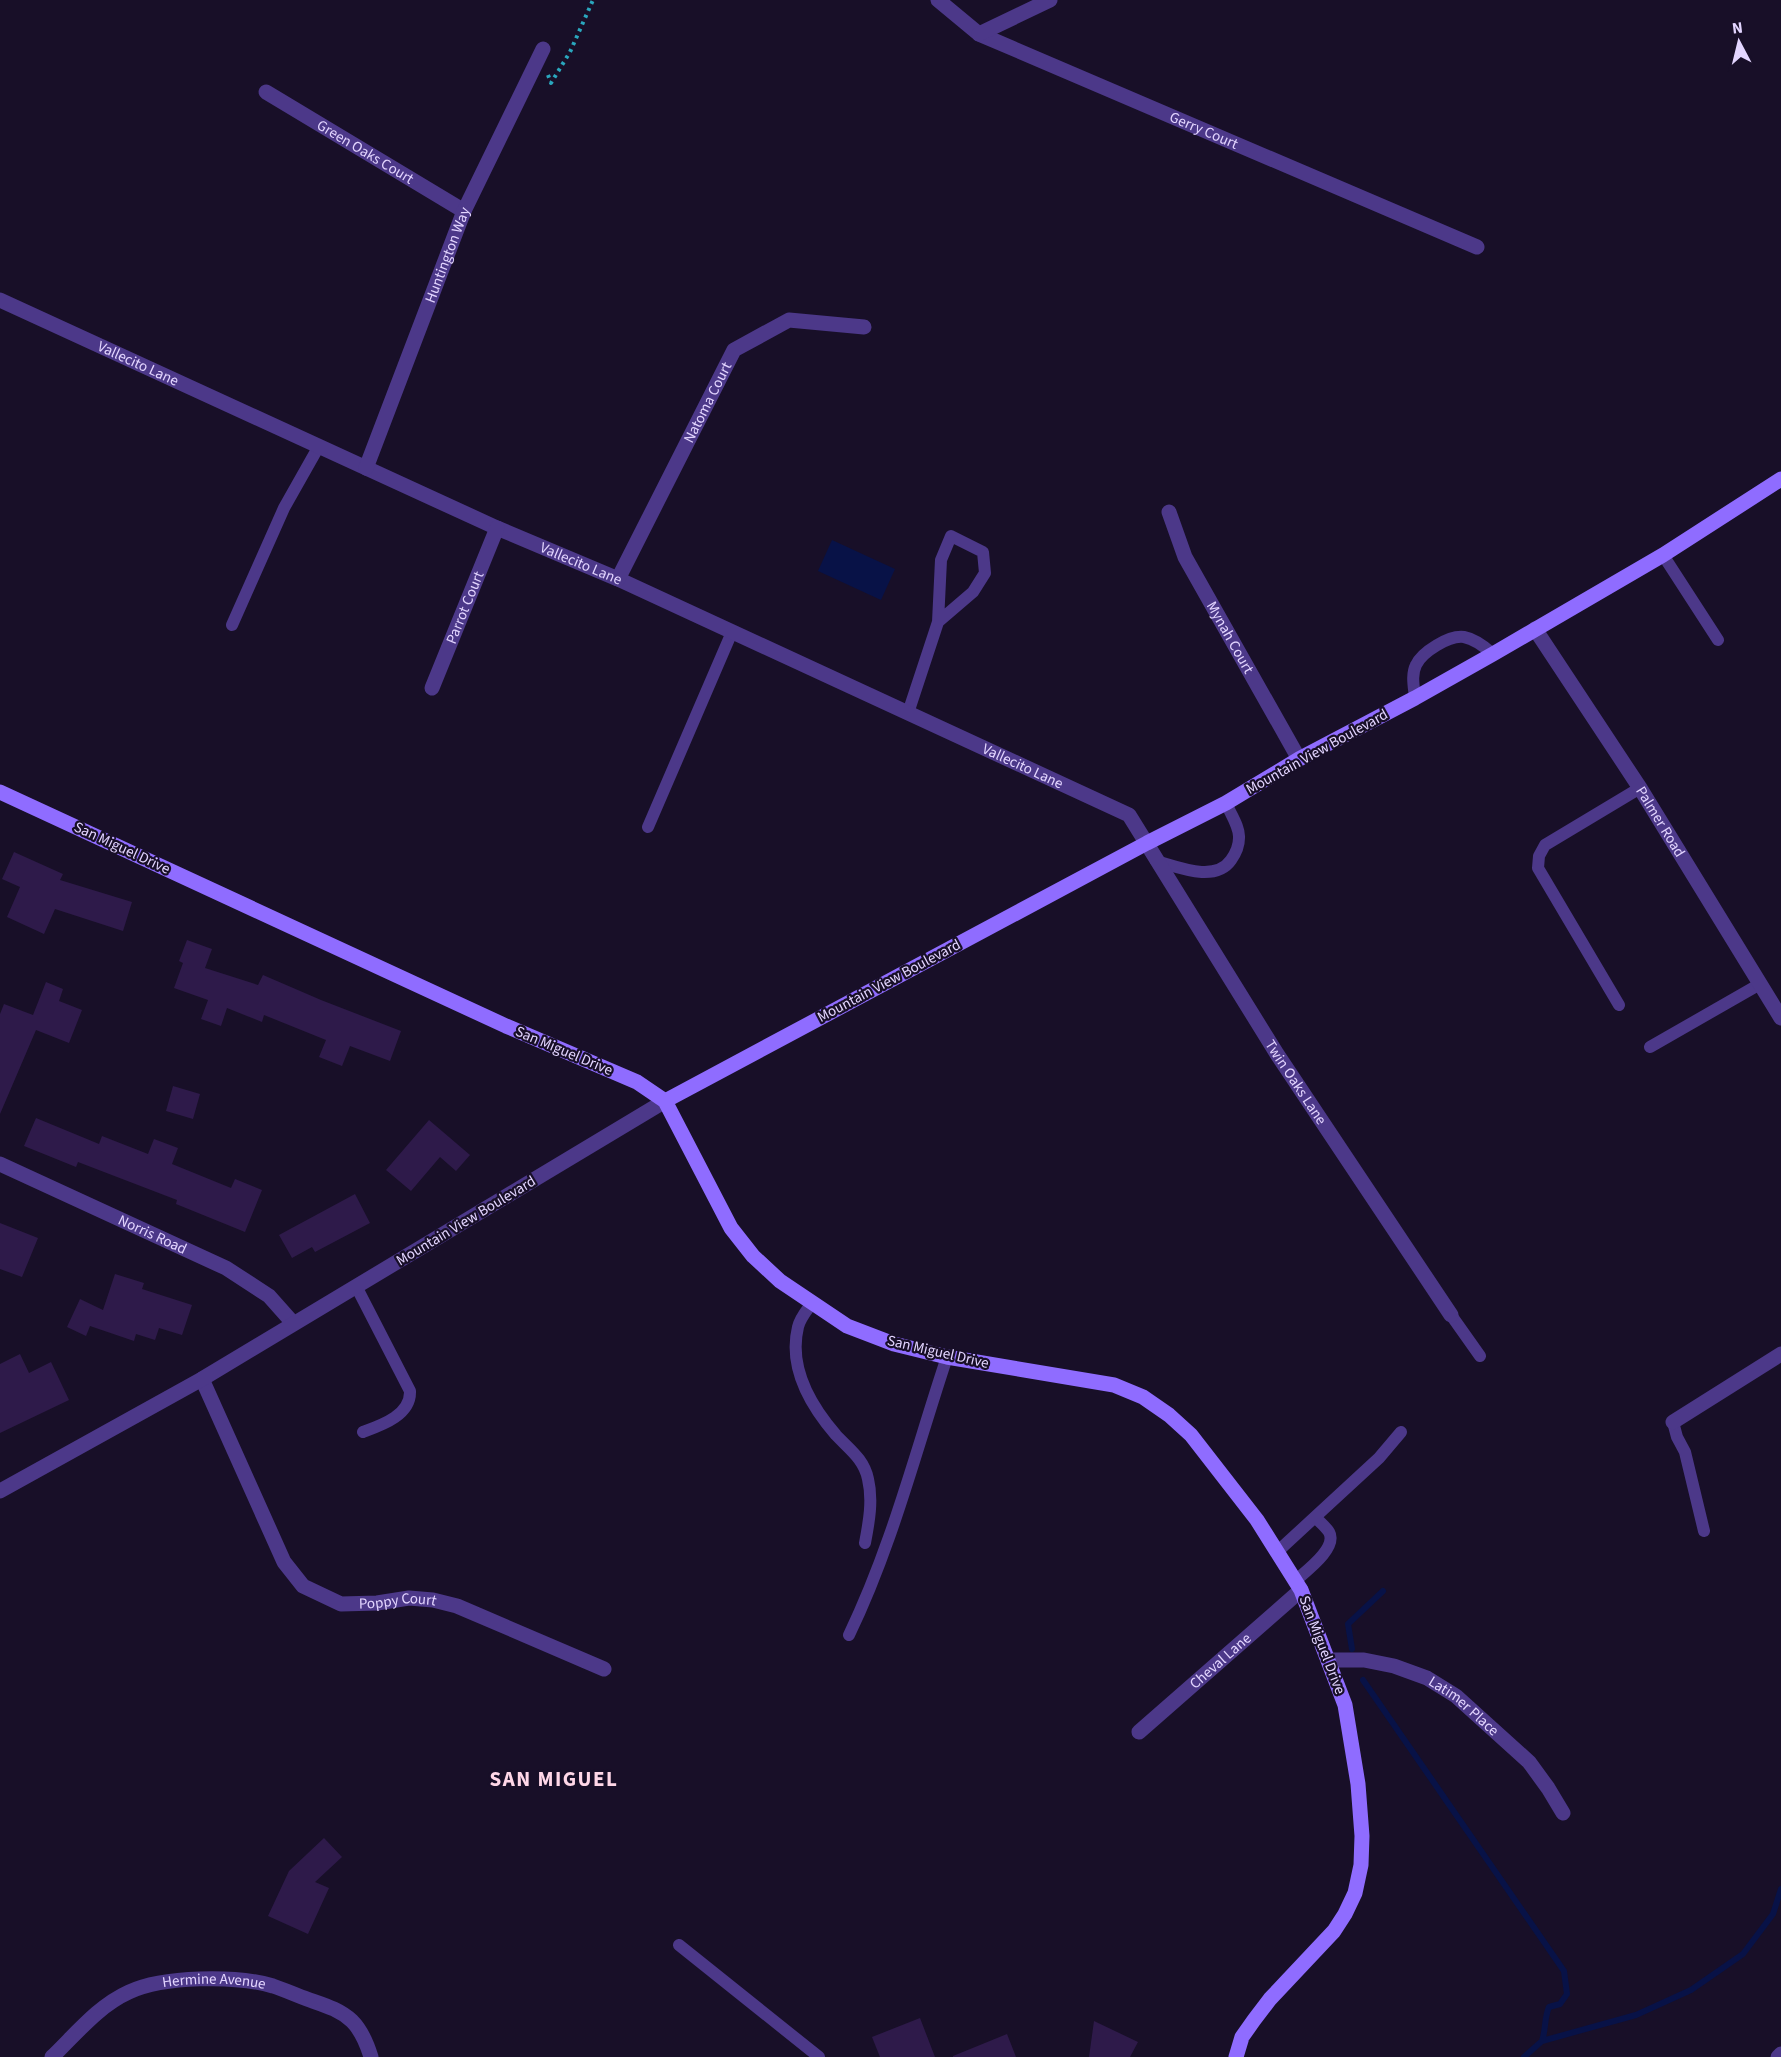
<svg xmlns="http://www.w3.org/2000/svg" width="1781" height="2057" font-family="'Source Sans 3',sans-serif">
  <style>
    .water { fill: #081247 }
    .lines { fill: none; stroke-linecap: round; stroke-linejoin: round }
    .stream { stroke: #081247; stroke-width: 6 }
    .building { fill: #2e1a4a }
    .path { stroke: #2aa7be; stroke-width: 4; stroke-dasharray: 3 4.5; stroke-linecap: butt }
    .lane { stroke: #4c3889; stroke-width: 12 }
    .street { stroke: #4c3889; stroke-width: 15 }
    .secondary { stroke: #8f6cff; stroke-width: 15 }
    .labels { text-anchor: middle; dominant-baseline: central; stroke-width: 4.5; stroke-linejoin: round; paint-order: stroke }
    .street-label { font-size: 15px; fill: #e3d5ff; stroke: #180f28 }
    .district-label { font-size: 21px; font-weight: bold; letter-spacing: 1.5px; fill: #ffd7e8; stroke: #180f28 }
  </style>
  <rect width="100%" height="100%" fill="#180f28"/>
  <path class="water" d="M 832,540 L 895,569 L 881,600 L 818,571 Z"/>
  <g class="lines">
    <path class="stream" d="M 1352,1649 L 1348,1624 L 1383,1591
      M 1363,1680 L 1564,1971 L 1567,1994 L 1560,2004 L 1549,2007 C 1544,2019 1546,2029 1542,2041
      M 1524,2057 L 1542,2041 L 1636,2015 L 1691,1990 L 1743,1954 L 1773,1914 L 1781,1889"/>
  </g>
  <path class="building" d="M 14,852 L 63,874 L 60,880 L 132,902 L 123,931 L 55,909 L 44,934 L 7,917 L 20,887 L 2,879 Z
    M 187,940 L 212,949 L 205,968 L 258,985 L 263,975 L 321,1000 L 401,1031 L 390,1061 L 350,1046 L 342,1066 L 319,1057 L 326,1040 L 264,1015 L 262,1022 L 227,1008 L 221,1026 L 201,1019 L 208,1000 L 174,988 L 183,963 L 179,961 Z
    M 46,982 L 63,989 L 59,1001 L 82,1010 L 69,1043 L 36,1030 L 0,1114 L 0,1014 L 4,1004 L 33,1015 Z
    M 173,1086 L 200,1094 L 193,1119 L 166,1111 Z
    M 36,1118 L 99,1144 L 102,1136 L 148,1154 L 154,1139 L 178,1148 L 172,1164 L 231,1188 L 235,1179 L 262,1190 L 245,1232 L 176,1204 L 177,1200 L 78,1162 L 76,1167 L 24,1146 Z
    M 429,1120 L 470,1155 L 456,1171 L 440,1157 L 411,1191 L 386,1170 Z
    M 355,1194 L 370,1223 L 315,1252 L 312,1247 L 292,1258 L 279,1235 Z
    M 0,1223 L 38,1238 L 22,1277 L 0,1269 Z
    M 115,1274 L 144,1283 L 142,1289 L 192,1305 L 182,1335 L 159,1328 L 155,1340 L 136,1334 L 134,1341 L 90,1326 L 86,1336 L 67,1327 L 80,1299 L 103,1310 Z
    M 20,1354 L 29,1373 L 51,1362 L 69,1400 L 0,1433 L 0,1364 Z
    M 324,1838 L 342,1857 L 315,1882 L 329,1888 L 308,1934 L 268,1916 L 289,1871 Z
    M 920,2018 L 935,2057 L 880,2057 L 872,2037 Z
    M 1094,2021 L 1138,2042 L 1130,2057 L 1089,2057 Z
    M 1007,2034 L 1016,2057 L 953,2057 L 953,2056 Z"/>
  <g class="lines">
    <path class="path" d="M 548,75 L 551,83 L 570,52 L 593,0"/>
    <path class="lane" d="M 1663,555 L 1718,640
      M 232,625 L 284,508 L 319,446
      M 1415,698 C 1414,687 1411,675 1416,665 C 1422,652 1449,635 1464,637 C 1475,639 1485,647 1493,654
      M 908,713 L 938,622 L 941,560 L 951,536 L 983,552 L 985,573 L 973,592 L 938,622
      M 648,827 L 732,632
      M 1156,861 C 1178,867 1215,883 1231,860 C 1236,853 1239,846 1239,838 C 1240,827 1230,813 1226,803
      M 1619,1005 L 1538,868 L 1539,856 L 1545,845 L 1640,788
      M 1650,1047 L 1760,984
      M 356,1286 L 410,1391 C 411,1415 382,1425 363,1432
      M 812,1303 C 807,1310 800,1318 798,1327 C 788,1368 810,1405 836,1435 C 849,1449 864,1459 868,1479 C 873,1500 869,1522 865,1543
      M 1451,1315 L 1480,1356
      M 1673,1422 L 1677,1437 L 1685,1452 L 1704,1531
      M 1277,1552 L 1379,1458 L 1401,1432
      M 1295,1581 C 1306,1571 1338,1548 1329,1532 C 1326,1527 1320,1522 1316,1518
      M 849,1635 C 892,1546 916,1450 947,1357
      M 679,1945 L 819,2057"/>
    <g class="street">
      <path id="s1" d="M 938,0 L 979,34 L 1477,247"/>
      <path d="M 979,34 L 1050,0"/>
      <path id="s2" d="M 266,92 L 464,211"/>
      <path id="s3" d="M 0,300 L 497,528 L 618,579 L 1129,815 L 1277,1054 L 1451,1315"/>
      <path id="s4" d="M 366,468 L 464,211 L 543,49"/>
      <path id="s5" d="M 1169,512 L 1185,557 L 1299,759"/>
      <path id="s6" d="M 618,579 L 734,350 L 789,320 L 864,327"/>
      <path id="s7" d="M 1535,629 L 1640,788 L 1781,1018"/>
      <path id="s8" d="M 432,688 L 497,528"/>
      <path id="s9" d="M 0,1164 L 226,1268 L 269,1296 L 293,1323"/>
      <path id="s10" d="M 202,1379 L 284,1562 L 303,1586 L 341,1604 L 377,1603 L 409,1598 L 433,1600 L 457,1606 L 604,1669"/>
      <path d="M 1673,1422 L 1781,1354"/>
      <path d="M 0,1491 L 202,1379 L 665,1101"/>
      <path id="s11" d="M 1329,1660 L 1364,1660 L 1394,1666 L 1427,1678 L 1456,1696 L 1529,1762 L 1548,1788 L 1563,1813"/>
      <path id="s12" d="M 1139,1732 L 1301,1590"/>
      <path id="s13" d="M 52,2057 C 76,2034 98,2006 129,1992 C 163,1976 236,1975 273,1986 C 285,1990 296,1995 307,1999 C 324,2005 339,2009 352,2021 C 362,2031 367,2044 371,2057"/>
      <path d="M 1778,2057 L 1781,2054"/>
    </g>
    <path class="secondary" d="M 0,792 L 506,1026 L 637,1082 L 665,1101 L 731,1228 L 753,1256 L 780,1281 L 847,1326 L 894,1344 L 947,1357 L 1114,1385 L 1143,1397 L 1169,1415 L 1191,1435 L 1257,1520 L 1301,1590 L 1345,1705 L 1358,1784 L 1362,1836 L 1361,1865 L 1355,1893 L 1345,1914 L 1334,1931 L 1270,1999 L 1254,2020 L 1242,2037 L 1236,2057
      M 665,1101 L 1147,843 L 1226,803 L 1299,759 L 1415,698 L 1493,654 L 1663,555 L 1781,479"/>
  </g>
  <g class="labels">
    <g class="street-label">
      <text stroke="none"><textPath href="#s1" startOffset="298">Gerry Court</textPath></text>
      <text stroke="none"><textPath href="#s2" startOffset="116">Green Oaks Court</textPath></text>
      <text stroke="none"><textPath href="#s4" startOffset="228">Huntington Way</textPath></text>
      <text stroke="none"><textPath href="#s3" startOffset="152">Vallecito Lane</textPath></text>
      <text stroke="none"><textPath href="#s6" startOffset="198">Natoma Court</textPath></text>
      <text stroke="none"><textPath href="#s3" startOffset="638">Vallecito Lane</textPath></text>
      <text stroke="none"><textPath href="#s8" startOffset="87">Parrot Court</textPath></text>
      <text stroke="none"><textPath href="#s5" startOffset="140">Mynah Court</textPath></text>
      <text transform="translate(1317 752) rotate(-29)">Mountain View Boulevard</text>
      <text stroke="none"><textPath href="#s3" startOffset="1124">Vallecito Lane</textPath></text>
      <text stroke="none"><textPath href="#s7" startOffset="230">Palmer Road</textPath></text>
      <text transform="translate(122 848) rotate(25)">San Miguel Drive</text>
      <text transform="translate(889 981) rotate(-28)">Mountain View Boulevard</text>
      <text transform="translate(564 1051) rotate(23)">San Miguel Drive</text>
      <text stroke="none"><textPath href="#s3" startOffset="1556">Twin Oaks Lane</textPath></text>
      <text transform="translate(466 1221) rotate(-31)">Mountain View Boulevard</text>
      <text stroke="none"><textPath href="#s9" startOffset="168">Norris Road</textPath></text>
      <text transform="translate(938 1352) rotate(13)">San Miguel Drive</text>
      <text stroke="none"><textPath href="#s10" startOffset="330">Poppy Court</textPath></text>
      <text transform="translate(1322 1645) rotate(69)">San Miguel Drive</text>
      <text stroke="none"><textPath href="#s12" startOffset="108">Cheval Lane</textPath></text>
      <text stroke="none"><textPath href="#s11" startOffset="147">Latimer Place</textPath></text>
      <text stroke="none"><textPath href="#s13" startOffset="188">Hermine Avenue</textPath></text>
    </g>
    <g class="district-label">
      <text x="554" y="1779">SAN MIGUEL</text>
    </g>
  </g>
  <g transform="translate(1739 42) rotate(353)" stroke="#180f28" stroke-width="4.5" paint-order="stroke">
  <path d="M0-4.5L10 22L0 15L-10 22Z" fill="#e3d5ff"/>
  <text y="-9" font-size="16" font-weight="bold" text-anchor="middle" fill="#e3d5ff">N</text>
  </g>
</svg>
